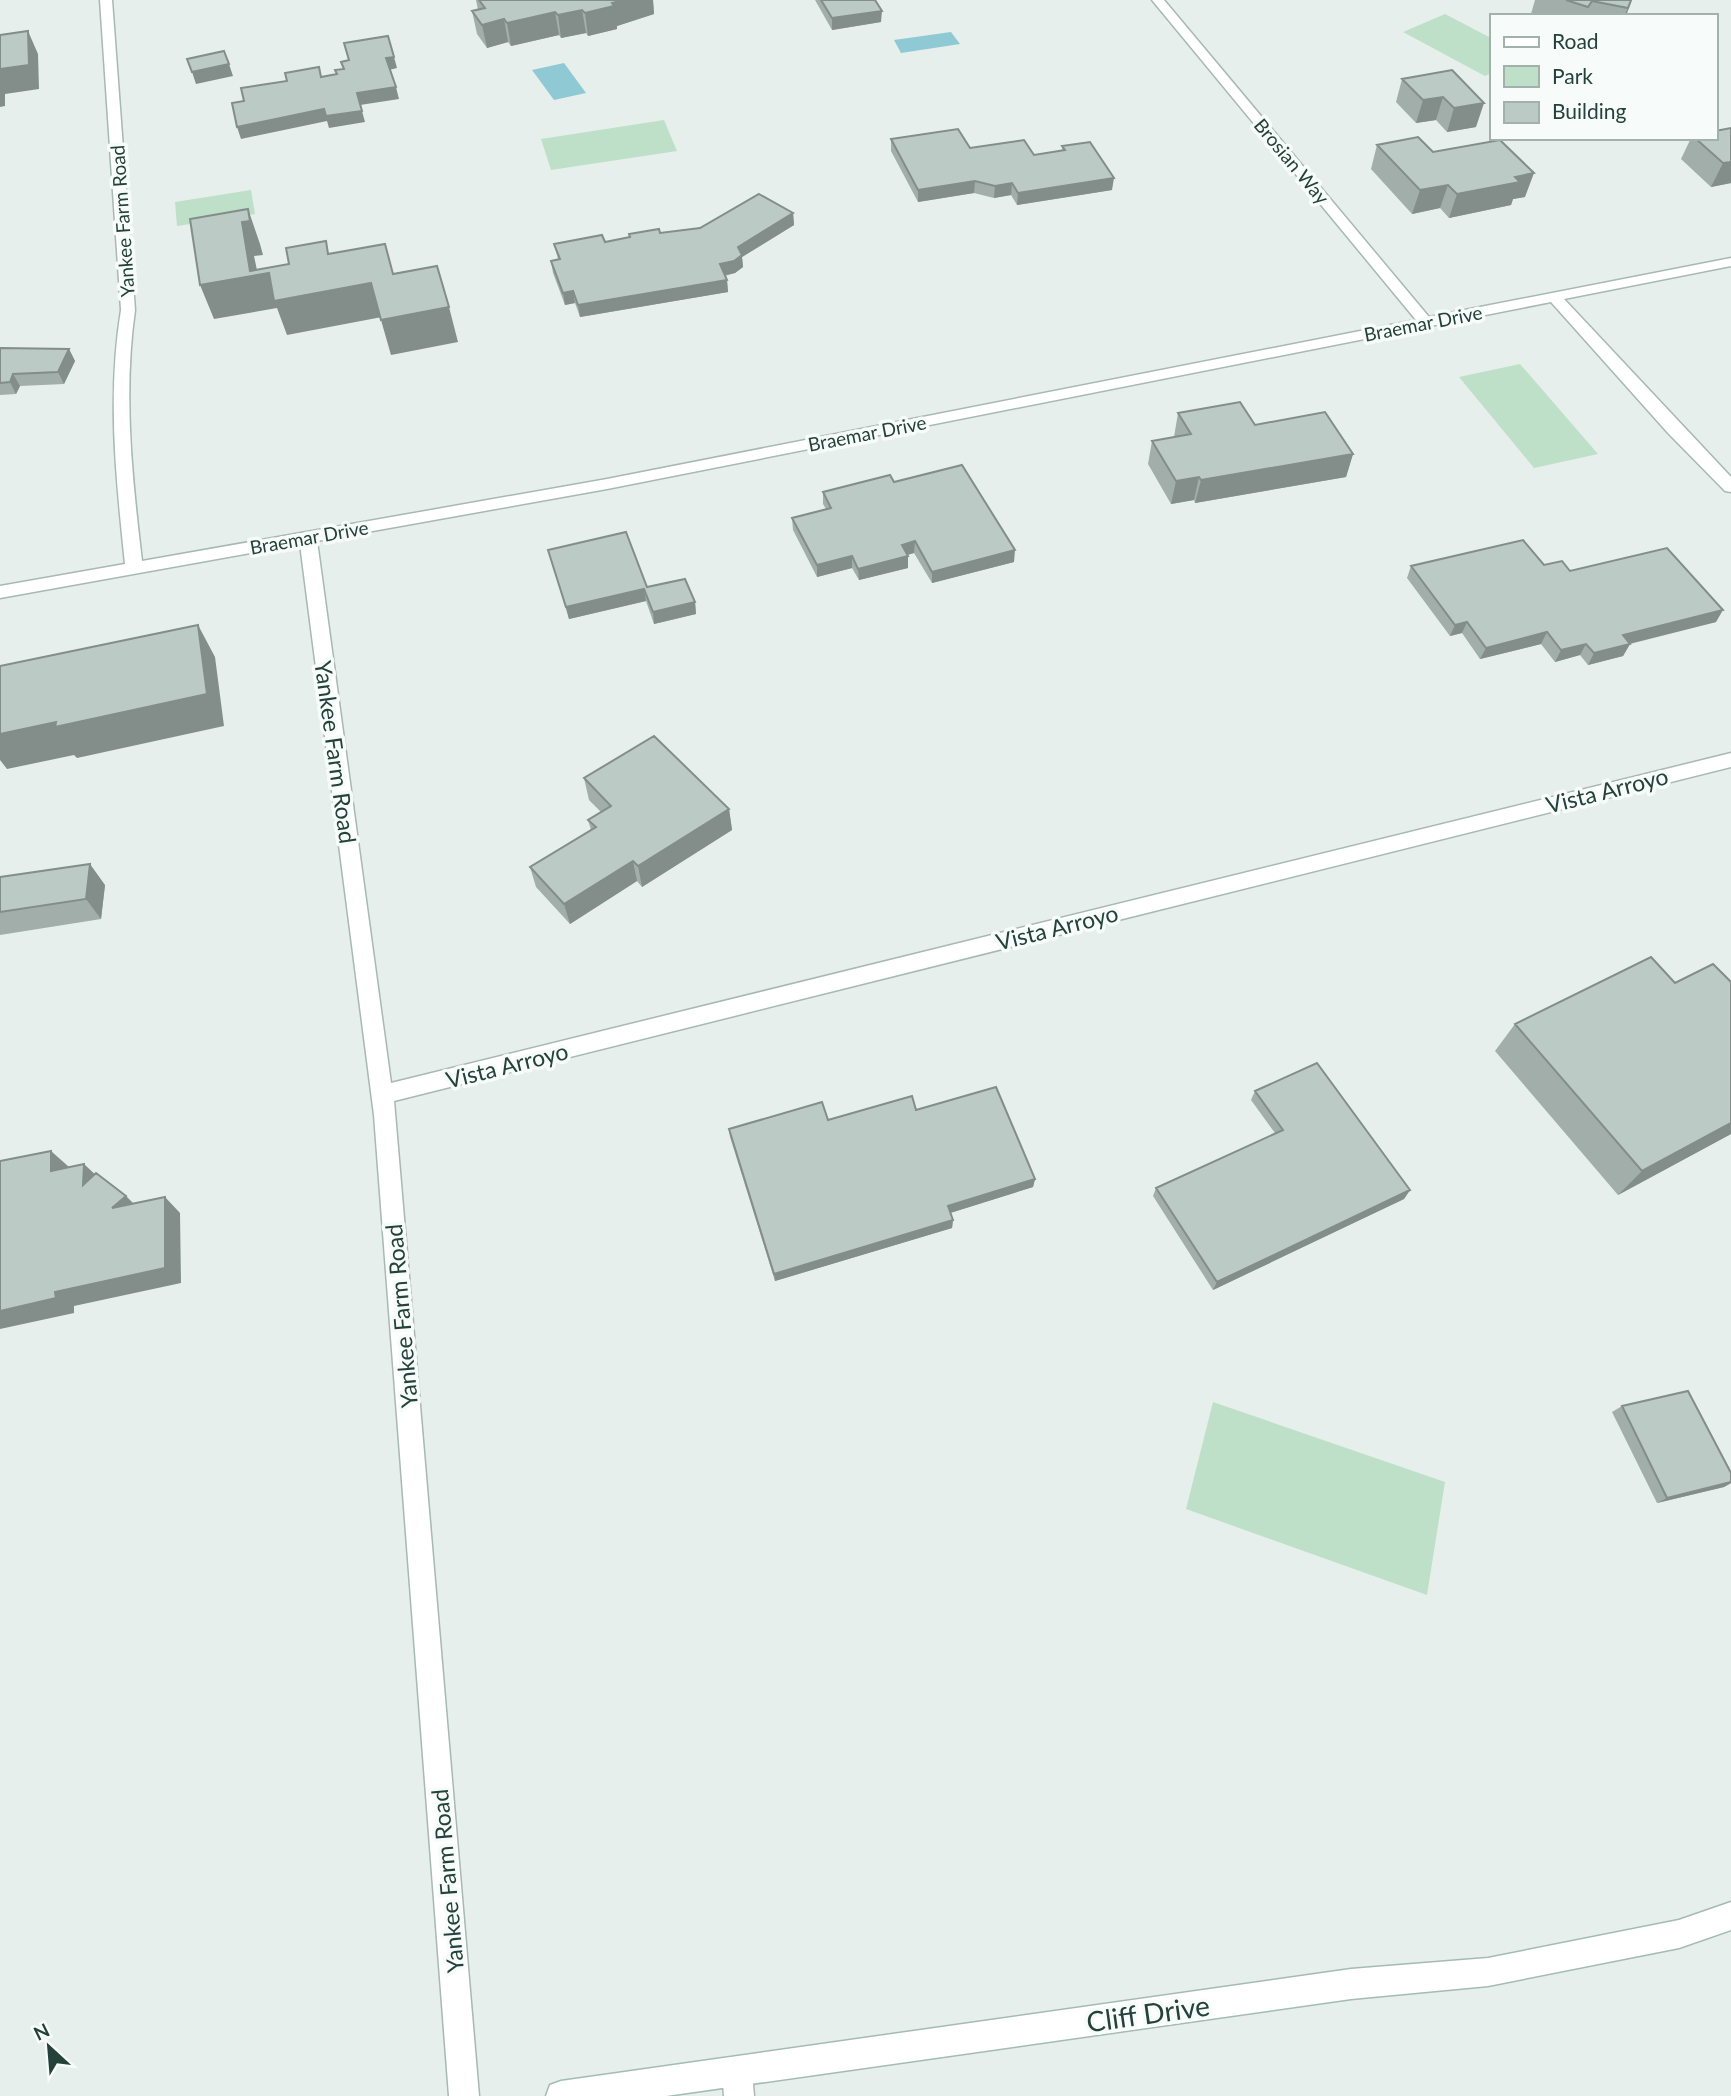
<svg xmlns="http://www.w3.org/2000/svg" width="1731" height="2096" font-family="Lato,sans-serif">
  <style>
    .green { fill: #bfe0c8 }
    .water { fill: #8ec9d4 }
    .lines { fill: none; stroke-linecap: round; stroke-linejoin: round }
    .lane-casing { stroke: #a8b8b2; stroke-width: 3 }
    .street-casing { stroke: #a8b8b2; stroke-width: 3 }
    .secondary-casing { stroke: #a4bbb3; stroke-width: 3 }
    .lane { fill: #fff; fill-rule: evenodd }
    .street { fill: #fff; fill-rule: evenodd }
    .secondary { fill: #fff; fill-rule: evenodd }
    .wall { fill: #a1aea9 }
    .shaded-wall { fill: #838d89 }
    .building { fill: #bbcac4; stroke: #838d89; stroke-width: 2 }
    .labels { text-anchor: middle; dominant-baseline: central; stroke-width: 7; stroke-linejoin: round; paint-order: stroke }
    .far-street-label { font-size: 19px; fill: #24423a; stroke: #f7fbf9 }
    .street-label { font-size: 23px; fill: #24423a; stroke: #f7fbf9 }
    .near-street-label { font-size: 28px; fill: #24423a; stroke: #f7fbf9 }
  </style>
  <rect width="100%" height="100%" fill="#e6efeb"/>
  <path class="green" d="M 1445,14 L 1491,38 L 1491,73 L 1485,76 L 1403,32 Z
    M 664,120 L 677,151 L 551,170 L 541,139 Z
    M 251,190 L 255,214 L 177,226 L 175,202 Z
    M 1520,364 L 1598,454 L 1534,468 L 1459,377 Z
    M 1213,1402 L 1445,1482 L 1427,1595 L 1186,1509 Z"/>
  <path class="water" d="M 951,32 L 960,44 L 901,53 L 894,40 Z
    M 564,63 L 586,93 L 554,100 L 532,70 Z"/>
  <g class="lines">
    <g class="lane-casing">
      <path id="lane" d="M 737,2057 L 748,2061 L 752,2072 L 754,2096 L 724,2096 L 722,2072 L 726,2061 Z"/>
    </g>
    <g class="street-casing">
      <path id="street" d="M 100,0 L 112,0 L 135,310 C 123,394 132,477 142,561 L 607,479 L 1416,320 L 1152,0 L 1164,0 L 1429,317 L 1731,258 L 1731,266 L 1564,299 L 1731,477 L 1731,492 L 1725,491 L 1668,433 L 1551,302 L 607,489 L 317,541 L 391,1083 L 1731,753 L 1731,767 L 394,1101 L 479,2096 L 449,2096 L 374,1115 L 300,544 L 0,598 L 0,586 L 125,564 C 116,479 107,395 121,310 Z"/>
    </g>
    <g class="secondary-casing">
      <path id="secondary" d="M 1731,1902 L 1731,1930 L 1679,1948 L 1488,1986 L 1351,1999 L 666,2096 L 546,2096 L 550,2085 L 561,2081 L 1351,1969 L 1488,1958 L 1679,1920 Z"/>
    </g>
    <use href="#lane" class="lane"/>
    <use href="#street" class="street"/>
    <use href="#secondary" class="secondary"/>
  </g>
  <path class="wall" d="M 476,0 L 653,0 L 654,14 L 617,26 L 617,29 L 588,36 L 586,33 L 561,38 L 559,35 L 511,46 L 508,42 L 487,48 L 477,34 L 472,11 L 478,10 Z
    M 815,0 L 875,0 L 881,22 L 832,30 Z
    M 1535,0 L 1632,0 L 1626,16 L 1536,16 L 1531,14 Z
    M 1452,70 L 1476,127 L 1447,132 L 1436,120 L 1416,123 L 1396,102 L 1402,79 Z
    M 1691,138 L 1715,138 L 1731,183 L 1711,187 L 1681,159 Z
    M 891,139 L 1034,155 L 1062,151 L 1062,146 L 1112,190 L 1017,205 L 1011,195 L 994,198 L 974,193 L 918,202 L 891,151 Z
    M 1377,145 L 1433,152 L 1525,197 L 1513,199 L 1511,205 L 1449,218 L 1440,208 L 1412,214 L 1371,169 Z
    M 793,213 L 794,225 L 742,257 L 743,267 L 735,273 L 725,276 L 727,280 L 728,292 L 580,317 L 575,303 L 565,305 L 553,273 L 551,261 L 558,259 L 554,244 L 605,242 L 630,238 L 629,234 L 660,233 L 700,228 Z
    M 0,348 L 69,349 L 75,361 L 64,384 L 20,386 L 16,394 L 0,395 Z
    M 1178,413 L 1255,425 L 1353,454 L 1346,477 L 1195,503 L 1194,500 L 1171,504 L 1148,464 L 1152,441 L 1174,437 Z
    M 894,482 L 1014,562 L 932,583 L 914,553 L 908,555 L 908,568 L 859,580 L 852,568 L 817,577 L 793,530 L 792,518 L 826,509 L 823,504 L 823,492 Z
    M 548,550 L 647,587 L 695,602 L 696,614 L 654,624 L 646,601 L 569,619 Z
    M 1544,565 L 1570,571 L 1716,622 L 1630,644 L 1623,656 L 1588,665 L 1580,655 L 1555,662 L 1541,644 L 1480,659 L 1462,633 L 1450,636 L 1407,578 L 1411,566 Z
    M 584,778 L 729,809 L 732,830 L 642,887 L 637,881 L 570,924 L 536,887 L 530,867 L 591,830 L 588,820 L 601,812 L 589,800 Z
    M 0,877 L 105,885 L 101,919 L 0,935 Z
    M 1675,983 L 1731,1134 L 1618,1195 L 1495,1051 L 1515,1024 Z
    M 1255,1091 L 1410,1190 L 1404,1199 L 1213,1290 L 1153,1196 L 1156,1188 L 1275,1133 L 1251,1100 Z
    M 916,1110 L 1035,1179 L 1033,1187 L 950,1213 L 953,1220 L 952,1228 L 775,1281 L 730,1137 L 729,1129 L 828,1120 Z
    M 1622,1406 L 1731,1473 L 1731,1483 L 1724,1487 L 1657,1503 L 1612,1412 Z"/>
  <path class="shaded-wall" d="M 623,0 L 653,0 L 654,14 L 617,26 L 617,29 L 588,36 L 585,13 Z
    M 1631,0 L 1626,16 L 1624,16 L 1628,8 Z
    M 582,10 L 586,33 L 561,38 L 558,15 Z
    M 882,11 L 881,22 L 832,30 L 832,18 Z
    M 555,12 L 559,35 L 511,46 L 507,23 Z
    M 504,19 L 508,42 L 487,48 L 482,25 Z
    M 28,31 L 38,54 L 39,89 L 5,94 L 5,106 L 0,107 L 0,69 Z
    M 394,57 L 397,68 L 389,70 L 386,58 Z
    M 229,64 L 233,76 L 196,84 L 192,72 Z
    M 396,87 L 399,99 L 360,105 L 357,93 Z
    M 1443,97 L 1436,120 L 1416,123 L 1423,100 Z
    M 1484,103 L 1476,127 L 1447,132 L 1454,108 Z
    M 324,109 L 362,111 L 365,122 L 329,128 L 327,121 L 241,139 L 237,127 Z
    M 1731,162 L 1731,183 L 1711,187 L 1723,163 Z
    M 1534,173 L 1525,197 L 1513,199 L 1511,205 L 1449,218 L 1457,194 L 1515,177 Z
    M 1114,178 L 1112,190 L 1017,205 L 1018,193 Z
    M 975,181 L 974,193 L 918,202 L 918,190 Z
    M 1012,183 L 1011,195 L 994,198 L 995,186 Z
    M 1448,185 L 1440,208 L 1412,214 L 1420,190 Z
    M 248,209 L 260,244 L 263,255 L 254,256 L 258,275 L 269,273 L 371,283 L 382,317 L 287,335 L 277,308 L 214,319 L 200,285 L 250,271 L 242,222 Z
    M 793,213 L 794,225 L 742,257 L 743,267 L 735,273 L 721,276 L 720,264 L 738,247 Z
    M 727,280 L 728,292 L 580,317 L 578,305 Z
    M 573,291 L 575,303 L 565,305 L 563,293 Z
    M 449,307 L 458,342 L 391,355 L 381,320 Z
    M 69,349 L 75,361 L 64,384 L 58,372 Z
    M 13,374 L 20,386 L 16,394 L 10,382 Z
    M 1353,454 L 1346,477 L 1195,503 L 1201,480 Z
    M 1199,477 L 1194,500 L 1171,504 L 1176,481 Z
    M 915,541 L 914,553 L 902,556 L 902,545 Z
    M 1015,550 L 1014,562 L 932,583 L 932,572 Z
    M 852,556 L 852,568 L 817,577 L 817,565 Z
    M 908,556 L 908,568 L 859,580 L 858,569 Z
    M 644,589 L 646,601 L 569,619 L 566,607 Z
    M 695,602 L 696,614 L 654,624 L 653,612 Z
    M 1723,610 L 1716,622 L 1616,647 L 1623,635 Z
    M 1467,622 L 1462,633 L 1450,636 L 1455,625 Z
    M 198,625 L 215,657 L 224,726 L 77,758 L 74,755 L 7,769 L 0,760 L 0,734 Z
    M 1547,632 L 1541,644 L 1480,659 L 1486,648 Z
    M 1586,644 L 1580,655 L 1555,662 L 1561,650 Z
    M 1630,644 L 1623,656 L 1588,665 L 1594,653 Z
    M 729,809 L 732,830 L 642,887 L 638,866 Z
    M 633,861 L 637,881 L 570,924 L 564,904 Z
    M 90,864 L 105,885 L 101,919 L 86,899 Z
    M 1731,1123 L 1731,1134 L 1618,1195 L 1642,1171 Z
    M 51,1151 L 69,1167 L 51,1171 Z
    M 84,1164 L 101,1180 L 83,1185 Z
    M 1035,1179 L 1033,1187 L 947,1214 L 948,1206 Z
    M 1410,1190 L 1404,1199 L 1213,1290 L 1217,1282 Z
    M 126,1196 L 142,1212 L 112,1208 Z
    M 165,1197 L 180,1213 L 181,1283 L 74,1306 L 74,1313 L 0,1329 L 0,1311 L 55,1292 Z
    M 953,1220 L 952,1228 L 775,1281 L 774,1274 Z
    M 1731,1482 L 1731,1483 L 1724,1487 L 1657,1503 L 1667,1498 Z"/>
  <path class="building" d="M 479,0 L 623,0 L 612,3 L 614,6 L 585,13 L 582,10 L 558,15 L 555,12 L 507,23 L 504,19 L 482,25 L 472,11 L 485,8 Z
    M 821,0 L 875,0 L 882,11 L 832,18 Z
    M 1566,0 L 1631,0 L 1628,8 L 1592,1 L 1588,7 Z
    M 28,31 L 29,65 L 0,69 L 0,35 Z
    M 388,36 L 394,57 L 386,58 L 396,87 L 357,93 L 362,111 L 326,116 L 324,109 L 237,127 L 232,103 L 244,101 L 241,88 L 287,81 L 285,73 L 319,67 L 321,77 L 337,74 L 335,70 L 344,69 L 341,62 L 349,60 L 344,43 Z
    M 224,51 L 229,64 L 192,72 L 187,59 Z
    M 1452,70 L 1484,103 L 1454,108 L 1443,97 L 1423,100 L 1402,79 Z
    M 1731,128 L 1731,162 L 1723,163 L 1695,138 L 1715,138 L 1715,131 Z
    M 958,129 L 970,148 L 1024,140 L 1034,155 L 1065,150 L 1062,146 L 1090,142 L 1114,178 L 1018,193 L 1012,183 L 995,186 L 975,181 L 918,190 L 891,139 Z
    M 1418,137 L 1433,152 L 1500,140 L 1534,173 L 1515,177 L 1520,182 L 1457,194 L 1448,185 L 1420,190 L 1377,145 Z
    M 759,194 L 793,213 L 738,247 L 742,255 L 734,261 L 720,264 L 727,280 L 578,305 L 573,291 L 563,293 L 551,261 L 560,259 L 554,244 L 602,235 L 605,242 L 630,237 L 629,234 L 659,229 L 660,233 L 700,228 Z
    M 248,209 L 250,221 L 242,222 L 250,271 L 289,264 L 286,248 L 326,241 L 328,254 L 385,244 L 393,274 L 437,266 L 449,307 L 381,320 L 371,283 L 274,301 L 269,273 L 200,285 L 190,219 Z
    M 0,348 L 69,349 L 58,372 L 13,374 L 10,382 L 0,383 Z
    M 1240,402 L 1255,425 L 1325,412 L 1353,454 L 1201,480 L 1199,477 L 1176,481 L 1152,441 L 1191,434 L 1178,413 Z
    M 962,465 L 1015,550 L 932,572 L 915,541 L 902,545 L 908,556 L 858,569 L 852,556 L 817,565 L 792,518 L 831,508 L 823,492 L 890,475 L 894,482 Z
    M 626,532 L 647,587 L 685,579 L 695,602 L 653,612 L 644,589 L 566,607 L 548,550 Z
    M 1523,540 L 1544,565 L 1562,561 L 1570,571 L 1667,548 L 1723,610 L 1623,635 L 1630,644 L 1594,653 L 1586,644 L 1561,650 L 1547,632 L 1486,648 L 1467,622 L 1455,625 L 1411,566 Z
    M 198,625 L 207,694 L 55,727 L 56,722 L 0,734 L 0,666 Z
    M 654,736 L 729,809 L 638,866 L 633,861 L 564,904 L 530,867 L 596,827 L 588,820 L 611,806 L 584,778 Z
    M 90,864 L 86,899 L 0,912 L 0,877 Z
    M 1651,957 L 1675,983 L 1713,964 L 1731,982 L 1731,1123 L 1642,1171 L 1515,1024 Z
    M 1317,1063 L 1410,1190 L 1217,1282 L 1156,1188 L 1283,1130 L 1255,1091 Z
    M 996,1087 L 1035,1179 L 948,1206 L 953,1220 L 774,1274 L 729,1129 L 822,1102 L 828,1120 L 912,1096 L 916,1110 Z
    M 51,1151 L 51,1171 L 84,1164 L 83,1185 L 96,1173 L 126,1196 L 112,1208 L 165,1197 L 165,1268 L 55,1292 L 56,1298 L 0,1311 L 0,1161 Z
    M 1688,1391 L 1731,1473 L 1731,1482 L 1667,1498 L 1622,1406 Z"/>
  <g class="labels">
    <g class="far-street-label">
      <text transform="translate(1292 161) rotate(50)">Brosian Way</text>
      <text transform="translate(122 221) rotate(-94)">Yankee Farm Road</text>
      <text transform="translate(1423 323) rotate(-11)">Braemar Drive</text>
      <text transform="translate(867 433) rotate(-11)">Braemar Drive</text>
      <text transform="translate(309 537) rotate(-10)">Braemar Drive</text>
    </g>
    <g class="street-label">
      <text transform="translate(336 752) rotate(82)">Yankee Farm Road</text>
      <text transform="translate(1607 790) rotate(-14)">Vista Arroyo</text>
      <text transform="translate(1057 927) rotate(-14)">Vista Arroyo</text>
      <text transform="translate(507 1065) rotate(-14)">Vista Arroyo</text>
      <text transform="translate(401 1316) rotate(-95)">Yankee Farm Road</text>
      <text transform="translate(447 1881) rotate(-95)">Yankee Farm Road</text>
    </g>
    <g class="near-street-label">
      <text transform="translate(1148 2013) rotate(-8)">Cliff Drive</text>
    </g>
  </g>
  <rect x="1490" y="14" width="228" height="126" fill="#f7fbf9" stroke="#a3b1ad" stroke-width="2"/>
  <rect x="1504" y="37" width="35" height="10" fill="#ffffff" stroke="#a3b1ad" stroke-width="2"/>
  <text x="1552" y="49" font-size="21" fill="#24423a">Road</text>
  <rect x="1504" y="66" width="35" height="21" fill="#bfe0c8" stroke="#a3b1ad" stroke-width="2"/>
  <text x="1552" y="84" font-size="21" fill="#24423a">Park</text>
  <rect x="1504" y="102" width="35" height="21" fill="#bbcac4" stroke="#a3b1ad" stroke-width="2"/>
  <text x="1552" y="119" font-size="21" fill="#24423a">Building</text>
  <g transform="translate(49 2047) rotate(334)" stroke="#f7fbf9" stroke-width="5" paint-order="stroke">
  <path d="M0-5L12 26L0 18L-12 26Z" fill="#24423a"/>
  <text y="-10" font-size="19" font-weight="bold" text-anchor="middle" fill="#24423a">N</text>
  </g>
</svg>
